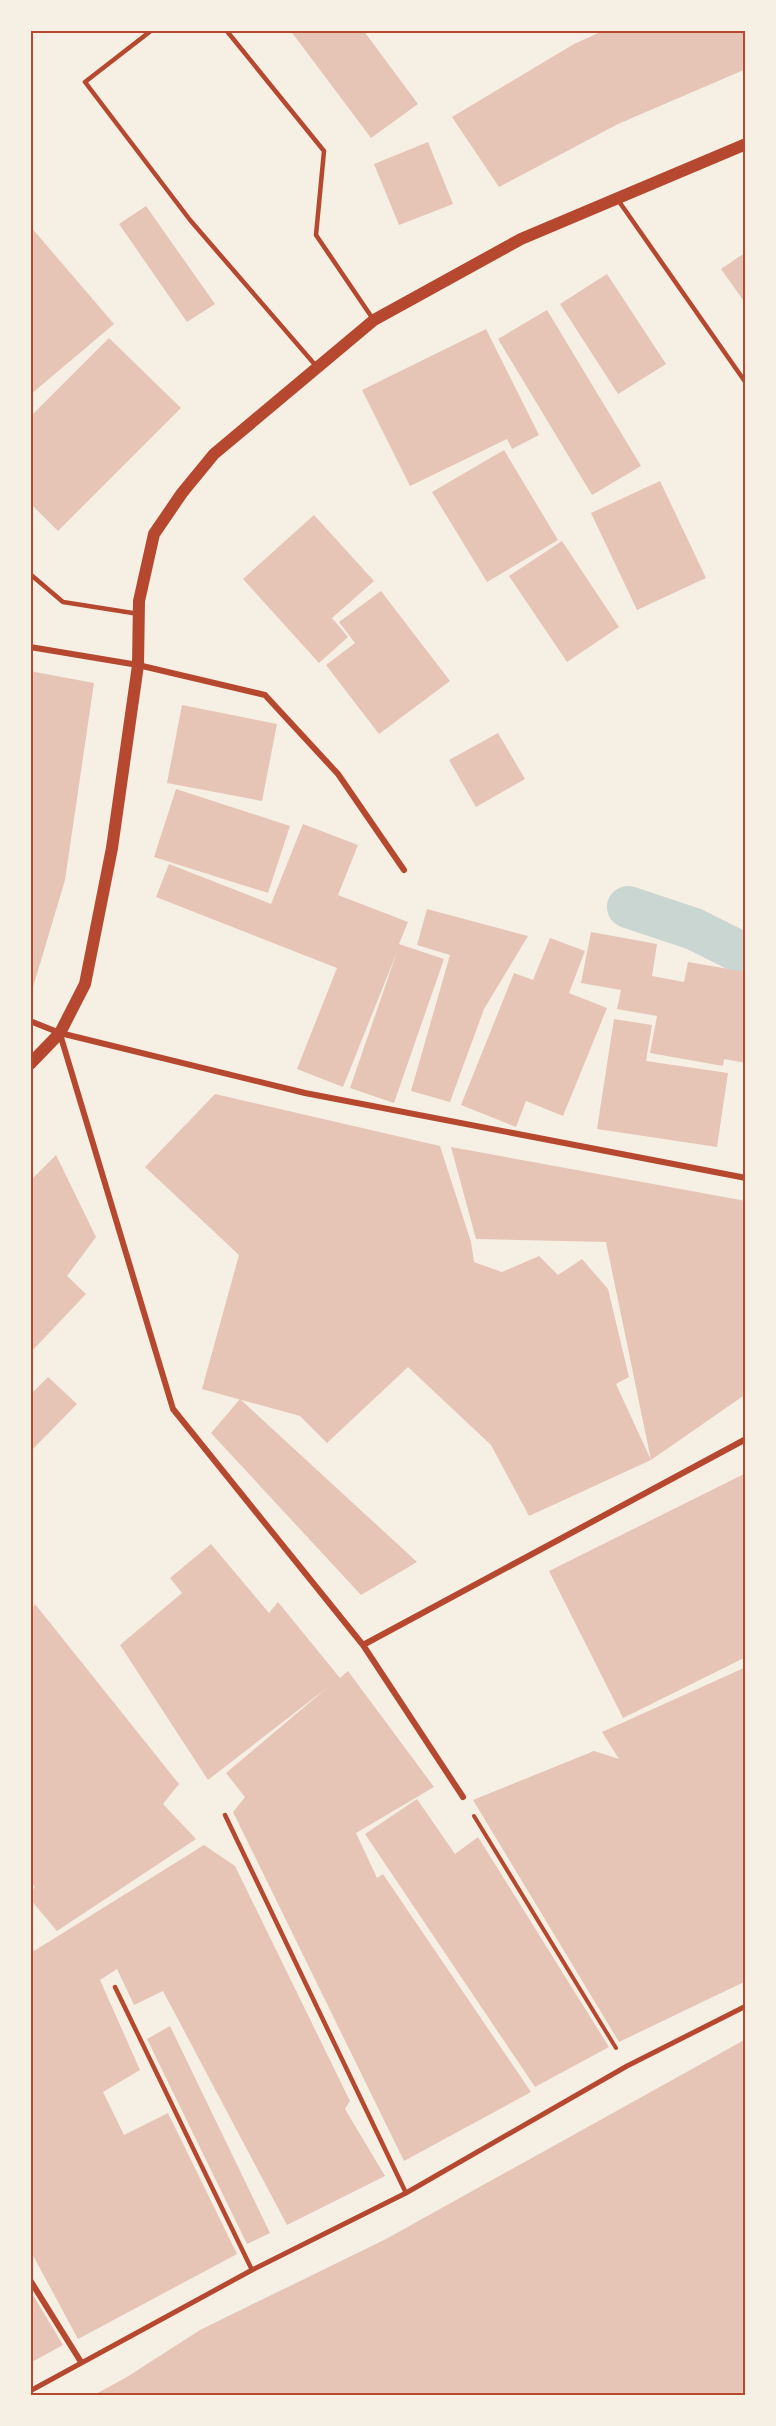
<svg xmlns="http://www.w3.org/2000/svg" width="776" height="2426" font-family="'Roboto Condensed',sans-serif">
  <style>
    .lines { fill: none; stroke-linecap: round; stroke-linejoin: round }
    .canal { stroke: #c9d6d2; stroke-width: 42 }
    .building { fill: #e6c5b7 }
    .path { stroke: #b5482f; stroke-width: 4 }
    .service { stroke: #b5482f; stroke-width: 4.5 }
    .pedestrian { stroke: #b5482f; stroke-width: 5 }
    .minor { stroke: #b5482f; stroke-width: 6 }
    .secondary { stroke: #b5482f; stroke-width: 12 }
    .neatline { fill: none; stroke: #b5482f; stroke-width: 2 }
  </style>
  <rect width="100%" height="100%" fill="#f6efe4"/>
  <g class="lines">
    <path class="canal" d="M 628,907 L 694,929 L 746,955"/>
  </g>
  <path class="building" d="M 290,30 L 363,30 L 418,104 L 371,138 Z
    M 605,30 L 746,30 L 746,69 L 618,124 L 499,187 L 452,117 L 574,44 Z
    M 428,142 L 453,204 L 399,225 L 374,164 Z
    M 146,206 L 215,304 L 187,322 L 119,224 Z
    M 30,226 L 114,324 L 30,395 Z
    M 746,252 L 746,304 L 721,269 Z
    M 607,274 L 666,364 L 618,394 L 560,304 Z
    M 547,310 L 641,466 L 592,495 L 498,339 Z
    M 486,329 L 539,435 L 512,449 L 507,439 L 410,486 L 362,390 Z
    M 109,338 L 181,408 L 58,531 L 30,503 L 30,417 Z
    M 504,450 L 558,540 L 487,582 L 432,492 Z
    M 660,481 L 706,578 L 637,610 L 591,513 Z
    M 314,515 L 374,581 L 332,618 L 348,637 L 319,663 L 243,579 Z
    M 562,541 L 619,627 L 567,662 L 509,576 Z
    M 381,591 L 450,681 L 379,734 L 326,665 L 355,643 L 339,622 Z
    M 30,671 L 94,683 L 65,880 L 31,994 Z
    M 182,705 L 277,724 L 262,801 L 167,783 Z
    M 498,733 L 525,779 L 476,807 L 449,760 Z
    M 176,789 L 290,826 L 268,893 L 154,857 Z
    M 303,824 L 358,845 L 338,895 L 408,922 L 399,944 L 444,959 L 394,1103 L 350,1088 L 397,952 L 343,1087 L 297,1069 L 337,968 L 156,897 L 169,864 L 271,904 Z
    M 427,909 L 528,936 L 484,1009 L 450,1102 L 411,1091 L 450,955 L 417,945 Z
    M 591,932 L 657,944 L 652,976 L 684,982 L 688,962 L 746,972 L 746,1063 L 724,1059 L 723,1066 L 650,1053 L 657,1016 L 617,1009 L 621,990 L 581,983 Z
    M 550,938 L 585,951 L 569,993 L 607,1008 L 563,1116 L 526,1101 L 516,1127 L 461,1105 L 514,973 L 533,980 Z
    M 614,1019 L 652,1025 L 646,1061 L 728,1073 L 717,1147 L 597,1129 Z
    M 215,1094 L 440,1146 L 471,1242 L 474,1262 L 502,1272 L 539,1256 L 558,1275 L 582,1259 L 608,1289 L 629,1377 L 616,1384 L 651,1460 L 529,1516 L 491,1445 L 408,1367 L 327,1443 L 300,1416 L 202,1389 L 239,1255 L 145,1167 Z
    M 451,1147 L 746,1201 L 746,1394 L 651,1460 L 606,1242 L 476,1239 Z
    M 56,1155 L 96,1237 L 67,1276 L 86,1294 L 30,1353 L 30,1181 Z
    M 48,1377 L 77,1404 L 30,1452 L 30,1395 Z
    M 240,1399 L 417,1562 L 361,1595 L 211,1433 Z
    M 746,1473 L 746,1657 L 623,1718 L 549,1571 Z
    M 211,1544 L 269,1613 L 278,1602 L 340,1678 L 348,1671 L 434,1787 L 356,1833 L 377,1878 L 383,1874 L 531,2092 L 404,2161 L 233,1812 L 245,1797 L 226,1773 L 328,1687 L 208,1780 L 120,1645 L 182,1593 L 170,1578 Z
    M 35,1604 L 179,1784 L 163,1804 L 196,1839 L 57,1931 L 30,1899 L 30,1892 L 35,1887 L 30,1880 L 30,1614 Z
    M 746,1667 L 746,1981 L 619,2042 L 473,1800 L 594,1751 L 619,1759 L 602,1732 Z
    M 417,1799 L 455,1854 L 478,1837 L 609,2047 L 535,2087 L 365,1834 Z
    M 204,1845 L 235,1866 L 350,2101 L 345,2109 L 385,2176 L 287,2225 L 163,1991 L 134,2005 L 117,1969 L 100,1980 L 140,2070 L 103,2092 L 124,2135 L 168,2113 L 237,2254 L 78,2339 L 30,2250 L 30,1946 L 34,1951 Z
    M 170,2026 L 270,2233 L 247,2244 L 147,2039 Z
    M 746,2039 L 746,2396 L 92,2396 L 127,2377 L 200,2330 L 386,2239 Z
    M 30,2290 L 63,2345 L 30,2363 Z"/>
  <g class="lines">
    <path class="path" d="M 474,1816 L 616,2048"/>
    <path class="service" d="M 152,30 L 85,82 L 190,220 L 317,367
      M 226,30 L 324,151 L 316,235 L 373,319
      M 618,200 L 746,383
      M 30,574 L 63,602 L 139,614
      M 225,1815 L 406,2193
      M 115,1987 L 252,2270"/>
    <path class="pedestrian" d="M 30,2391 L 252,2270 L 406,2193 L 627,2066 L 746,2006"/>
    <path class="minor" d="M 30,647 L 138,665 L 265,695 L 338,774 L 404,870
      M 30,1021 L 60,1033 L 305,1093 L 746,1178
      M 60,1034 L 173,1409 L 363,1645 L 463,1797
      M 363,1645 L 746,1439
      M 30,2280 L 81,2362"/>
    <path class="secondary" d="M 30,1064 L 60,1033 L 85,984 L 112,848 L 138,665 L 139,601 L 154,534 L 182,493 L 214,454 L 374,320 L 521,239 L 746,144"/>
  </g>
  <rect width="776" height="2426" fill="none" stroke="#f6efe4" stroke-width="63"/>
  <rect x="32" y="32" width="712" height="2362" class="neatline"/>
</svg>
